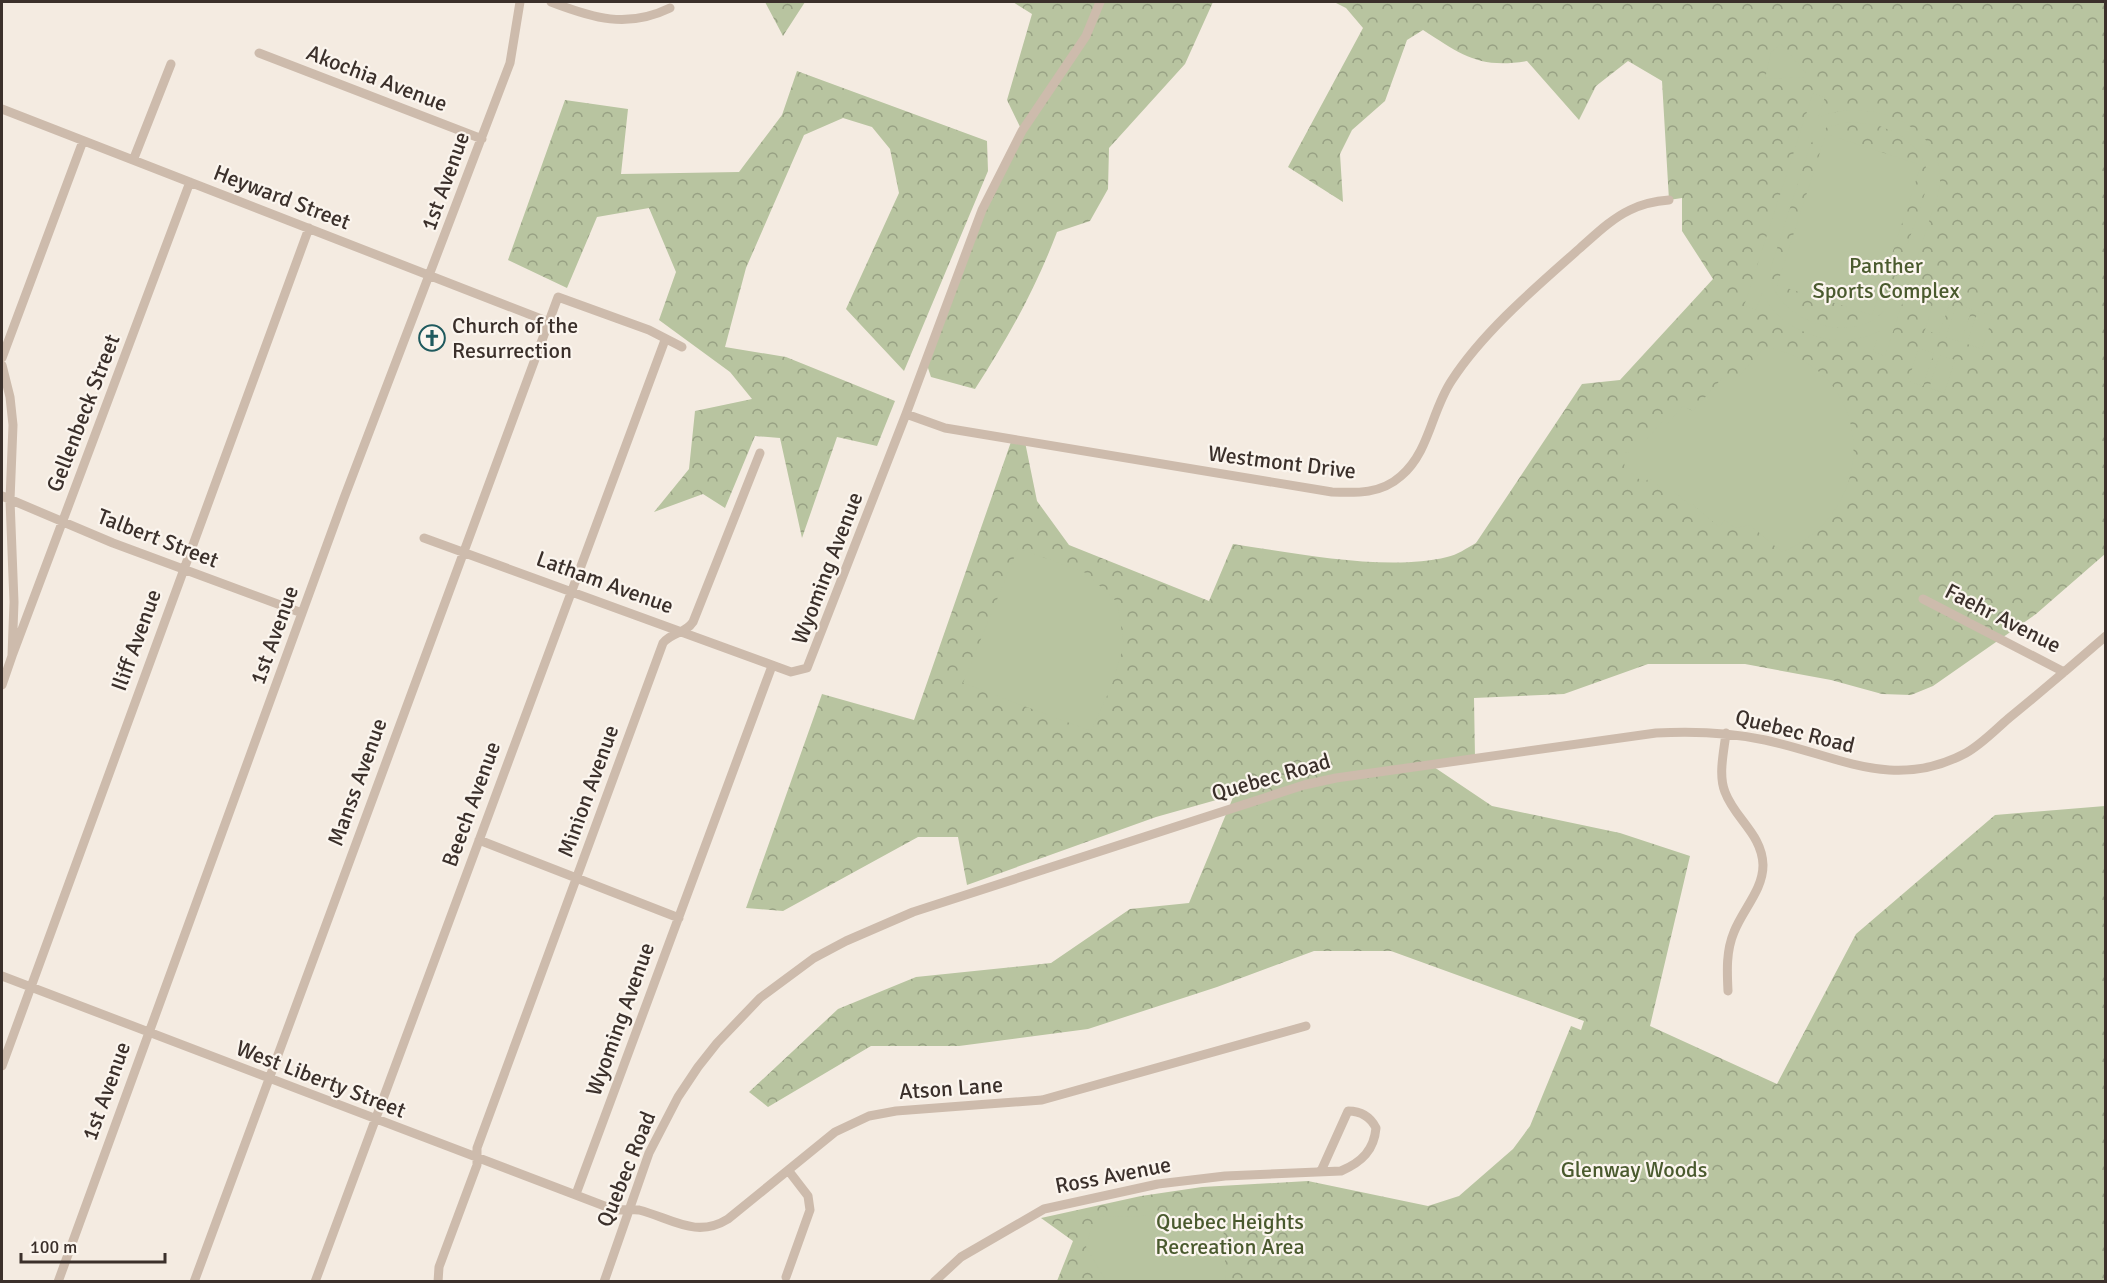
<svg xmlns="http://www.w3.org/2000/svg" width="2107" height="1283" font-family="Signika,sans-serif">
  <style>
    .forest { fill: url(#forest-crowns) }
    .pitch { fill: #b8c4a0; fill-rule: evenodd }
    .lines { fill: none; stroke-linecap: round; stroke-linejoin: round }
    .minor { stroke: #cdbbac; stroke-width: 9 }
    .labels { text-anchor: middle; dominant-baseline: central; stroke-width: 4.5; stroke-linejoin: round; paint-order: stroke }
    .street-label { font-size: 22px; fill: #3b302b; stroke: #fbf5ee }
    .park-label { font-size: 22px; fill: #4a5a2e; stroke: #fbf5ee }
    .poi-label { font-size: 22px; fill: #3b302b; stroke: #fbf5ee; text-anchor: start }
  </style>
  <defs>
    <pattern id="forest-crowns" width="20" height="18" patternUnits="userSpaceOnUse" patternTransform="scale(1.5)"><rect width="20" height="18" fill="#b8c4a0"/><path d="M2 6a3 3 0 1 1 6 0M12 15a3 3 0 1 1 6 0" fill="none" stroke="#97a083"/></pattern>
  </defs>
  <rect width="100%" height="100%" fill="#f4ebe1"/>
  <path class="forest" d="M 765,2 L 805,2 L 783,36 Z
    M 1013,2 L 1213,2 L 1185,64 L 1109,148 L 1108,189 L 1090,221 L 1057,232 C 1036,288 1008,338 975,389 L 931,377 L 926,362 L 982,210 L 1022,131 L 1007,100 L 1032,14 Z
    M 1334,2 L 2105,2 L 2105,554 L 2036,614 L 1933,686 L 1911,695 L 1882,694 L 1831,680 L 1745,664 L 1648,664 L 1564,694 L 1474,698 L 1475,758 L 1431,765 L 1492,806 L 1620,833 L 1690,856 L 1650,1026 L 1777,1084 L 1856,934 L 1995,815 L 2105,806 L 2105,1281 L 1057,1281 L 1073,1241 L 1041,1218 L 1141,1196 L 1202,1187 L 1308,1181 L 1428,1206 L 1459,1196 L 1513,1149 L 1530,1126 L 1571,1026 L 1581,1030 L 1584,1021 L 1391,951 L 1314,951 L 1217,987 L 1088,1029 L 959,1046 L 871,1046 L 768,1107 L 749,1092 L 838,1009 L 916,977 L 1051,963 L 1130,909 L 1189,903 L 1234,795 L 1156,817 L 967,885 L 958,837 L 918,837 L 783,911 L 746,908 L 822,694 L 914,720 L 1012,439 L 1025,442 L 1037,501 L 1069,545 L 1209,601 L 1233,544 C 1294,553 1387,572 1447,557 C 1457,555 1467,548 1476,543 L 1582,384 L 1620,380 L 1713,279 L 1682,231 L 1682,198 L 1669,200 L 1662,81 L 1628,61 L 1596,86 L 1579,120 L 1527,61 C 1479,69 1462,55 1423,30 L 1407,40 L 1385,101 L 1352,130 L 1340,154 L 1343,202 L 1288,167 L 1363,28 L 1346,8 Z
    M 797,71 L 987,141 L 988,171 L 904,371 L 846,309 L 899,193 L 890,149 L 872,127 L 843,118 L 804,135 L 746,268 L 725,347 L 786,357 L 895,401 L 877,446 L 837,437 L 802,538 L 780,438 L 755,436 L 725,508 L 703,494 L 654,512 L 689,469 L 695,411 L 752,399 L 730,372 L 659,320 L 676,272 L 649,208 L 597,217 L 567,288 L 508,260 L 565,100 L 628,109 L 621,174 L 739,172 L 782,115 Z"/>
  <path class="pitch" d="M 1781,44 L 1806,73 L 1804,77 L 1765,79 L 1771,52 Z
    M 1813,93 L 1825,97 L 1818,118 C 1868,94 1955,128 1938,194 L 1885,356 L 1873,352 L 1880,331 C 1839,352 1782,334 1762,293 L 1756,310 L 1744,306 ZM 1849,122 L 1877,125 L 1899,134 L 1920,153 L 1927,170 L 1926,190 L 1886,308 C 1856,349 1770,321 1770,270 L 1811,143 L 1827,127 Z
    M 1826,134 L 1921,165 L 1872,315 L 1777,285 Z
    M 1935,297 L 1950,302 L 1939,335 L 1925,330 Z
    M 1957,304 L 1972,309 L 1961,342 L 1946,337 Z
    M 1978,311 L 1993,316 L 1982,349 L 1967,344 Z
    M 1765,347 C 1877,368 1883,510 1782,552 L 1750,525 L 1735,528 L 1725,520 L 1719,527 L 1693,505 L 1694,502 L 1690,505 L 1672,490 L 1668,494 L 1649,478 L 1644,483 L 1630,472 L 1630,468 L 1625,469 L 1623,453 L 1629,452 L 1628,448 L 1641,435 L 1646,440 L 1663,421 L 1667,424 L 1683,406 L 1693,411 L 1723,377 L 1738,377 Z
    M 1919,348 L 1934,353 L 1923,386 L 1908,381 Z
    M 1940,355 L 1955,360 L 1944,393 L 1929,388 Z
    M 1018,548 L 1086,573 L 1117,602 L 1124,645 L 1111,687 L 1091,731 L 963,683 Z
    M 1217,1214 L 1223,1220 L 1226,1281 L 1106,1281 L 1086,1247 L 1092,1225 L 1102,1217 Z"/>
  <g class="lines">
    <path class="minor" d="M 551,2 C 593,18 627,29 670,8
      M 259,53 L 482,139
      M 2,109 L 549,322
      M 134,158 L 171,64
      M 2,358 L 83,141
      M 2,365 L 10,397 L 13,425 L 10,500 L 14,602 L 12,656 L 2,685
      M 906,414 L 945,428 L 1332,492 C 1357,493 1381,494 1401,476 C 1430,451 1431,411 1452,380 C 1483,332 1536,287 1579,249 C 1595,235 1611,219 1630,210 C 1642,204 1656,201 1669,200
      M 2,496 L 113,543 L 302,613
      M 424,538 L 791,672 L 807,668 L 906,414 L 982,210 L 1022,131 L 1086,36 L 1100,2
      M 1923,599 L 2064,672
      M 12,656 L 190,182
      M 1726,733 C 1724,751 1718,775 1725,792 C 1735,819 1762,834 1763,865 C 1763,890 1743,909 1734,932 C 1726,951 1727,971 1728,991
      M 479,840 L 679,918
      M 2,976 L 615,1210 C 623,1210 632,1209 639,1210 C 671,1218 696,1239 728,1219 L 835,1132 L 869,1116 L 896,1111 L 1042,1100 L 1306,1026
      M 2,1066 L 309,228
      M 576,1194 L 772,666
      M 786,1277 L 810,1210 L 808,1196 L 788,1170
      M 58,1282 L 344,498 L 510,63 L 520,2
      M 194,1282 L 558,297 L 649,330 L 682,347
      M 315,1282 L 665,340
      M 438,1282 L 439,1267 L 477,1165 L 477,1148 L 663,643 C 672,632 685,634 693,622 L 760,453
      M 604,1282 L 649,1153 L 678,1097 L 698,1067 L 717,1043 L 760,998 L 814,958 L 846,941 L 913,912 L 1304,785 L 1336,778 L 1656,733 C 1694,731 1728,732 1765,740 C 1837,755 1893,792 1966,753 C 1982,744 1995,730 2009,718 C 2042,691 2074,664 2106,636
      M 934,1282 L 961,1257 L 1044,1209 L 1158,1184 L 1225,1176 L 1341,1171 C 1362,1162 1374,1150 1376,1128 C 1370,1116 1360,1111 1348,1111 L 1321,1171"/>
  </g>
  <defs>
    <g id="church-ring" transform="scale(1.35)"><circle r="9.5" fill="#fbf5ee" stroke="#1f5a5e" stroke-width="1.5"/><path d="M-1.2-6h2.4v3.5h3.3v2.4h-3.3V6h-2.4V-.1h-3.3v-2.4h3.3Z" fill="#1f5a5e"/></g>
  </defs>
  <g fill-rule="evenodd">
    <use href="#church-ring" x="432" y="338"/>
  </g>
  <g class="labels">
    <g class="street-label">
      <text transform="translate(377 78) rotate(21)">Akochia Avenue</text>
      <text transform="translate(445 181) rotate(-70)">1st Avenue</text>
      <text transform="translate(282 197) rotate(21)">Heyward Street</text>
      <text transform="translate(83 413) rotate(-69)">Gellenbeck Street</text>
      <text transform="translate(1282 462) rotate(7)">Westmont Drive</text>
      <text transform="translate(158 538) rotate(21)">Talbert Street</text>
      <text transform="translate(827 568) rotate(-69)">Wyoming Avenue</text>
      <text transform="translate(605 582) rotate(20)">Latham Avenue</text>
      <text transform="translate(2003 618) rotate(27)">Faehr Avenue</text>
      <text transform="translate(274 635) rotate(-70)">1st Avenue</text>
      <text transform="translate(136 640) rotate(-70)">Iliff Avenue</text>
      <text transform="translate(1795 731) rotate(14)">Quebec Road</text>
      <text transform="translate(1271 777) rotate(-16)">Quebec Road</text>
      <text transform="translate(357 782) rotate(-70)">Manss Avenue</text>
      <text transform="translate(588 791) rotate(-70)">Minion Avenue</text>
      <text transform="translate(471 804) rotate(-70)">Beech Avenue</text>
      <text transform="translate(620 1019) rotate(-70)">Wyoming Avenue</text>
      <text transform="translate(321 1079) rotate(21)">West Liberty Street</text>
      <text transform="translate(951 1088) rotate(-4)">Atson Lane</text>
      <text transform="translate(106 1091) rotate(-70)">1st Avenue</text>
      <text transform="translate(626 1169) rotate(-68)">Quebec Road</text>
      <text transform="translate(1113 1175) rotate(-11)">Ross Avenue</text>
    </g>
    <g class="park-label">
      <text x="1886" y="265">Panther<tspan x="1886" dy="25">Sports Complex</tspan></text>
      <text x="1634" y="1169">Glenway Woods</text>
      <text x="1230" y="1221">Quebec Heights<tspan x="1230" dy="25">Recreation Area</tspan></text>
    </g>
    <g class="poi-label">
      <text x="452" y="325">Church of the<tspan x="452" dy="25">Resurrection</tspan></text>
    </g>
  </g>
  <rect width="2107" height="1283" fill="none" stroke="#3b302b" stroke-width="6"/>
  <path d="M21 1253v9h144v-9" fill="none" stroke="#3b302b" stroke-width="3"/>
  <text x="30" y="1253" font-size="18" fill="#3b302b" stroke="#fbf5ee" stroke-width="4.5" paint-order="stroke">100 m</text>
</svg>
